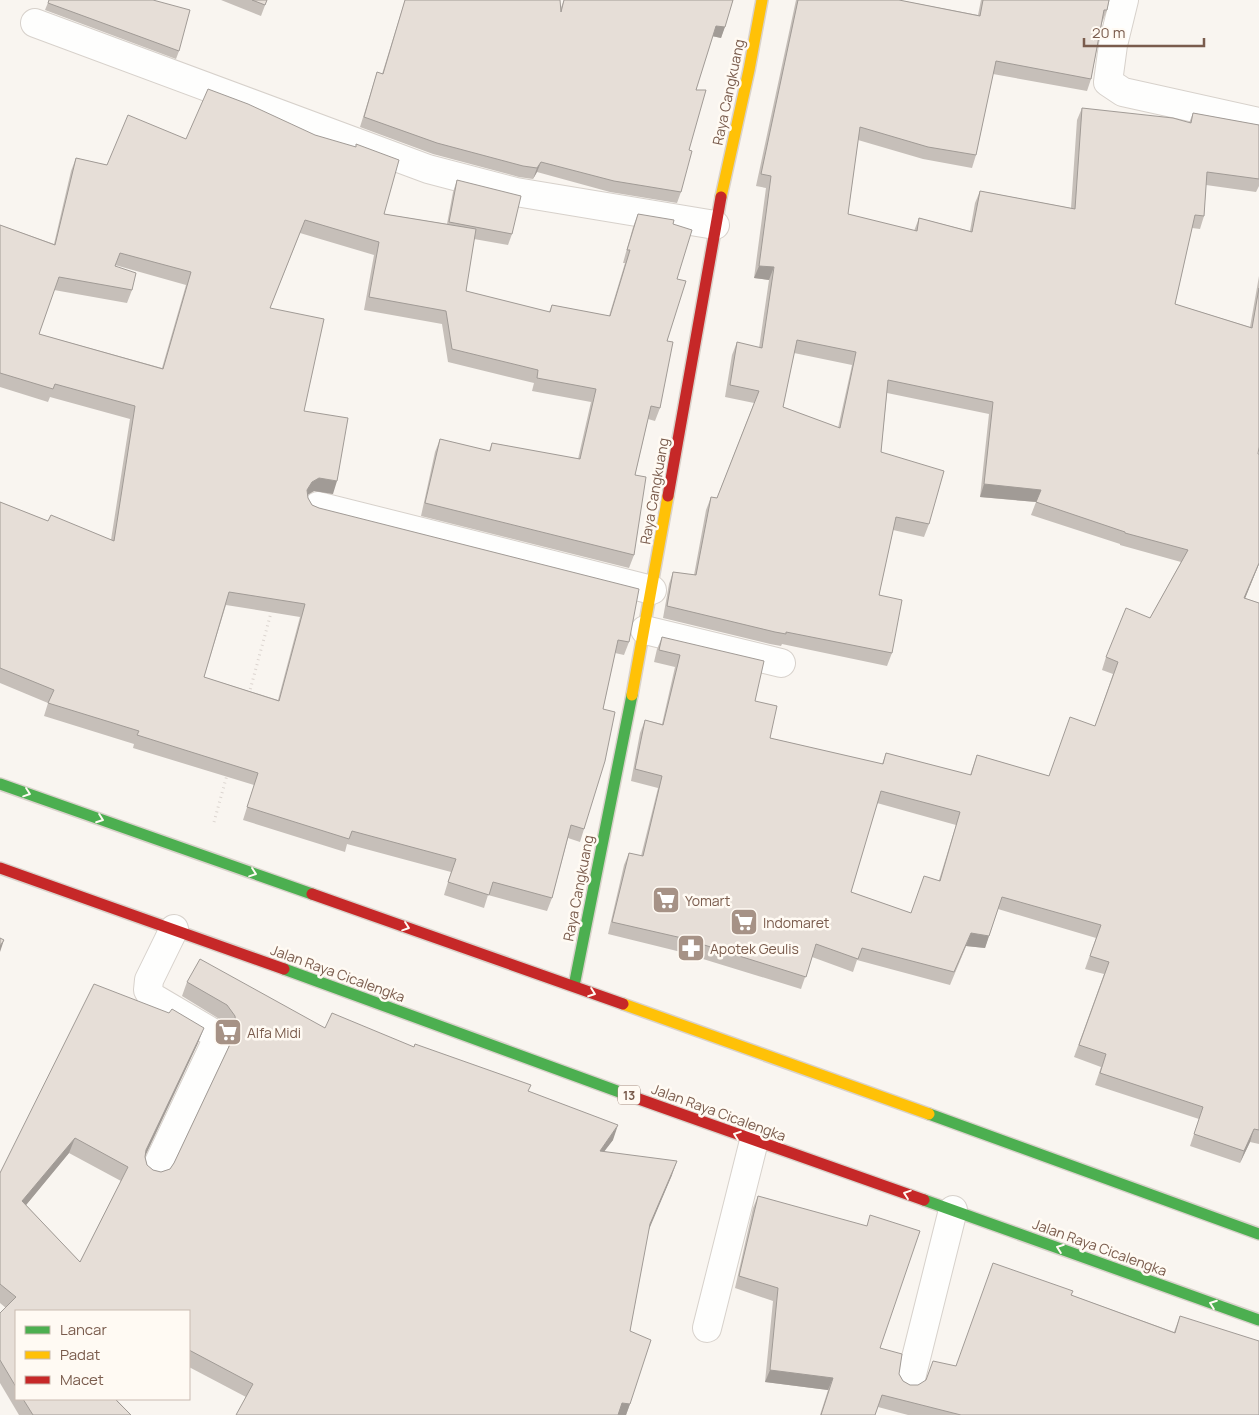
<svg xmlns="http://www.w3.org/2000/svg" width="1259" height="1415" font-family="Manrope,sans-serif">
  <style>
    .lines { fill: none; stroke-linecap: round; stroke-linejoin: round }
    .street-casing { stroke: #d7d1cb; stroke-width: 30 }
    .fast-casing { stroke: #d9d2cb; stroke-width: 14 }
    .slow-casing { stroke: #d9d2cb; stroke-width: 14 }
    .jam-casing { stroke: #d9d2cb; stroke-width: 14 }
    .path { stroke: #dcd5d0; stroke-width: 3; stroke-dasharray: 1 4; stroke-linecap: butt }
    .street { stroke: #fefefd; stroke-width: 28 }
    .fast { stroke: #4caf50; stroke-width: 11 }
    .slow { stroke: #ffc107; stroke-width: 11 }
    .jam { stroke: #c62828; stroke-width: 11 }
    .wall { fill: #c6bfb9; fill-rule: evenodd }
    .shaded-wall { fill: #a19b96 }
    .building { fill: #e6ded7; stroke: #a19b96; fill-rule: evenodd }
    .oneway { stroke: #fffaf3 }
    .labels { text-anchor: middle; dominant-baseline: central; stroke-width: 5; stroke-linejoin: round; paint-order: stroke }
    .shield { fill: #fffaf3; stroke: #a28b7f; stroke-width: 1 }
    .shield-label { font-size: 12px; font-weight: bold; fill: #7a5c4d }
    .street-label { font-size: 14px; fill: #7a5c4d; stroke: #fffaf3 }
    .poi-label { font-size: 14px; fill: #7a5c4d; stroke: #fffaf3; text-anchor: start }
  </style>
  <rect width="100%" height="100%" fill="#f9f5f0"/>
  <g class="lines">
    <g class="street-casing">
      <path id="street" d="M 1124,0 L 1113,45 L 1108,82 L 1123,92 L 1259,122
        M 35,23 L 428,169 L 516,192 L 715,225
        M 318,506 L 652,590
        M 645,630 L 781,663
        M 155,1171 L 214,1046 L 216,1038 L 213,1033 L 152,997 L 148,990 L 149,980 L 174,929
        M 707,1328 L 754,1141
        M 910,1382 L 953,1210"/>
    </g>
    <g class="fast-casing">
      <path id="fast" d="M 0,784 L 312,894
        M 284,969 L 636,1098
        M 574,986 L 632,695
        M 929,1114 L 1259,1234
        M 924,1200 L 1259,1320"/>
    </g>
    <g class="slow-casing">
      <path id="slow" d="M 721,197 L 749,70 L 762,0
        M 632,695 L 668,496
        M 623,1004 L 929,1114"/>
    </g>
    <g class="jam-casing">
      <path id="jam" d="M 668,496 L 721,197
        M 0,868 L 284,969
        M 312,894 L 623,1004
        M 636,1098 L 924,1200"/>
    </g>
    <path class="path" d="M 249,694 L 272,609
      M 214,822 L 227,775"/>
    <use href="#street" class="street"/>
    <use href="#fast" class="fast"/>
    <use href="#slow" class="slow"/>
    <use href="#jam" class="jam"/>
  </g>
  <path class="wall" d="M 49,0 L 179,51 L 176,59 L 45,10 Z
    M 221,0 L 267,0 L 261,16 Z
    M 405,0 L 560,0 L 560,10 L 564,0 L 733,0 L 721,38 L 712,36 L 696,90 L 689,150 L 681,192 L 677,203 L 610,192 L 537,172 L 533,179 L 519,177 L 433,154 L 360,127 L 377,72 L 382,74 Z
    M 796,0 L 899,0 L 978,15 L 981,0 L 1109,0 L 1107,10 L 1102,23 L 1091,79 L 1087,91 L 993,74 L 976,155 L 972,168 L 923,159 L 858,140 L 848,214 L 914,231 L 919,218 L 970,231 L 975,203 L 980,191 L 1071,208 L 1077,120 L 1082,108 L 1189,123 L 1193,113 L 1259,125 L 1259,186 L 1256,192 L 1206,185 L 1204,216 L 1200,229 L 1192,228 L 1175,304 L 1250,327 L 1259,276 L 1259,447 L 1258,454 L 1259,454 L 1259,564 L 1245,598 L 1259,603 L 1259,1144 L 1250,1142 L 1240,1163 L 1190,1146 L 1199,1119 L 1095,1085 L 1101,1067 L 1074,1057 L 1104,974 L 1085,969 L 1096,938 L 998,909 L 985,948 L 966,946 L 950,985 L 857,960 L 853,972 L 812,957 L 801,989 L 677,951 L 608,934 L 624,865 L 629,853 L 641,856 L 658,788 L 631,781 L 640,733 L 645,720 L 662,724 L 675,667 L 654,662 L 657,649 L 662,637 L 755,701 L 770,738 L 882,764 L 886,753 L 970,775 L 977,755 L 1049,776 L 1095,726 L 1113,674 L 1102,670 L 1106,657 L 1150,618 L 1181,562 L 1120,545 L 1120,544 L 1031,515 L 1036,502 L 980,497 L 989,414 L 887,393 L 881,452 L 929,524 L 924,537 L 893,530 L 879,595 L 892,653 L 887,666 L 782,644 L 781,646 L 770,644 L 663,618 L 669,584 L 673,572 L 694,575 L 706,510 L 711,497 L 717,498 L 754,403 L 725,397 L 732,355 L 737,342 L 759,348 L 769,280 L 754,278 L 766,188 L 756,186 ZM 794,353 L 852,365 L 838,428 L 783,407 ZM 877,803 L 956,825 L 939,880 L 911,913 L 851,892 Z
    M 186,139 L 384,214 L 447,224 L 453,192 L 457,180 L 512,234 L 508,245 L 474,239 L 466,291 L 549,312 L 552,305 L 609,316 L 625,263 L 623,263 L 633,227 L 638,214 L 673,224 L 677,279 L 667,341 L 660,408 L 655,421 L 648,419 L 635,475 L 634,555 L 629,568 L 421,516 L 435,452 L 440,439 L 489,451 L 492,443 L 578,459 L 591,402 L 532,391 L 534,383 L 448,362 L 442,324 L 364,310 L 374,255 L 300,233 L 270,308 L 304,411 L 333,494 L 314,491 L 308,495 L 308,498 L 312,505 L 319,508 L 629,642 L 624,655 L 615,653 L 603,709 L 584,829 L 580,842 L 568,838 L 552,898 L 547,911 L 488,895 L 484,908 L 444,895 L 451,872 L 347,844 L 345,852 L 243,820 L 254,785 L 133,748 L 134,744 L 44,716 L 48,703 L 0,683 L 0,502 L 48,521 L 111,540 L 130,419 L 50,397 L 48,402 L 0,387 L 0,225 L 54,244 L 71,171 L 76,158 L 107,165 ZM 115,265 L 186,285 L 162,368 L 39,334 L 54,290 L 127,303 L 132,290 ZM 226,605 L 300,617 L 278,700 L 204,677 Z
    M 187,982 L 325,1028 L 414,1047 L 529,1092 L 613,1140 L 604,1151 L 672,1175 L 649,1228 L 630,1331 L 630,1404 L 626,1415 L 236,1415 L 246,1397 L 189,1367 L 189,1311 L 16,1311 L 16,1399 L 116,1399 L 131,1415 L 19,1415 L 0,1383 L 0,1313 L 6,1308 L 0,1303 L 0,1173 L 198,1043 L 145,1156 L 145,1157 L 147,1165 L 153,1170 L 161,1172 L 170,1169 L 174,1163 L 231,1042 L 230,1030 L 221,1020 L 182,996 ZM 69,1153 L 121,1181 L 80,1262 L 26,1205 Z
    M 758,1196 L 880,1348 L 899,1374 L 903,1381 L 910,1385 L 918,1385 L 956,1366 L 1071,1295 L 1174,1332 L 1180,1316 L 1259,1415 L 908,1415 L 878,1407 L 875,1415 L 820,1415 L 828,1390 L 765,1382 L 773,1301 L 735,1288 L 753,1208 Z"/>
  <path class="shaded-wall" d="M 716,26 L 725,27 L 721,38 L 712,36 Z
    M 541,162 L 537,172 L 533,179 L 537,168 Z
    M 759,266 L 774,267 L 769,280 L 754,278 Z
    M 319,478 L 337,481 L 333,494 L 314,491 L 307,495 L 307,490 L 312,482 Z
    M 984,484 L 1041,490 L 1037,502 L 980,497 Z
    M 1259,563 L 1259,564 L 1240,611 L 1244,598 Z
    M 971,933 L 989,936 L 985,948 L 966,946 L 950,985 Z
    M 4,940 L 0,952 L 0,946 Z
    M 204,1028 L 198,1043 L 141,1165 L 146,1150 Z
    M 618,1125 L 613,1140 L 594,1165 L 600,1151 Z
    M 1254,1129 L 1250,1142 L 1240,1163 L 1244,1151 Z
    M 75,1138 L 69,1153 L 17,1216 L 22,1201 Z
    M 677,1161 L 672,1175 L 645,1239 L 650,1224 Z
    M 770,1370 L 833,1378 L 828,1390 L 765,1382 Z
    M 622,1403 L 630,1404 L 626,1415 L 617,1415 Z"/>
  <path class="building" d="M 49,0 L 153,0 L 190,10 L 179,51 L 48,3 Z
    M 252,0 L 267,0 L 265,5 Z
    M 405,0 L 560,0 L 561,12 L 564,0 L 733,0 L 725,27 L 716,26 L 696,90 L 706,90 L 689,150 L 692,151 L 681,192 L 614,181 L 541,162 L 537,168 L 523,166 L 437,143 L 364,117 L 377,72 L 383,74 Z
    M 798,0 L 899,0 L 980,16 L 983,0 L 1109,0 L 1107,10 L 1104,10 L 1091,79 L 996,61 L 976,155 L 928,147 L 860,127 L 848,214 L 917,231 L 919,218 L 972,232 L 980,191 L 1075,209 L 1082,108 L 1173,118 L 1191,123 L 1193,113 L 1259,125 L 1259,179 L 1207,172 L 1204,216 L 1195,215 L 1175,304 L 1252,328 L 1259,288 L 1259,447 L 1258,454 L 1259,454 L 1259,563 L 1244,598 L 1259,603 L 1259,1130 L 1254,1129 L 1244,1151 L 1194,1134 L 1203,1107 L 1100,1073 L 1106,1054 L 1079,1045 L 1109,962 L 1090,956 L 1101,925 L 1002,897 L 989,936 L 971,933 L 954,972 L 862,948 L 858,959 L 816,944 L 806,977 L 682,938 L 612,922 L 629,853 L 643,856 L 662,776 L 635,769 L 645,720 L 663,725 L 680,655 L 659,650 L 662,637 L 764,661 L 755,701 L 777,706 L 770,738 L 883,764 L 886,753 L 971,775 L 977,755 L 1049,776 L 1070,717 L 1095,726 L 1118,662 L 1106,657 L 1126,608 L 1150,618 L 1188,550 L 1125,533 L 1125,532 L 1036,502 L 1041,490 L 984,484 L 993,402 L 888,380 L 881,452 L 944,471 L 929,524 L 896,517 L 879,595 L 902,600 L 892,653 L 786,632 L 786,634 L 775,632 L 667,606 L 673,572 L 696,575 L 711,497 L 717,498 L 759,391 L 730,385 L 737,342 L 762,348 L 774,267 L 759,266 L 771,176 L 761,174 ZM 797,340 L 856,352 L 840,428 L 783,407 ZM 881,791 L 960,812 L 940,881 L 924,876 L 911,913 L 851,892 Z
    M 208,89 L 248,104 L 315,135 L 356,147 L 356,144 L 399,160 L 384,214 L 476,229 L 466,291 L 550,312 L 552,305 L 610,316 L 630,250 L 627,250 L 638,214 L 674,220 L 673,224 L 692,230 L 677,279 L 686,281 L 667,341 L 673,342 L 660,408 L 651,406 L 635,475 L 646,477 L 634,555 L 425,503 L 440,439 L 490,451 L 492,443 L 580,459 L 596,389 L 537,378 L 538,370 L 452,349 L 446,311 L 369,297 L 379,242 L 305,220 L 270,308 L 324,319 L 304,411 L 348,418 L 337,481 L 319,478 L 312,482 L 307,490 L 308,498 L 312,505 L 319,508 L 639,589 L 629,642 L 618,640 L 603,709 L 615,712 L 605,761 L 584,829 L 571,825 L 552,898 L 493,882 L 489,895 L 448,882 L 456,859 L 352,831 L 349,839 L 247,807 L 258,773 L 137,735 L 139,731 L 48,703 L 54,690 L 0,668 L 0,502 L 48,521 L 51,515 L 114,541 L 135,406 L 55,384 L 53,389 L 0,373 L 0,225 L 55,245 L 76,158 L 107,165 L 128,115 L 186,139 ZM 120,253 L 191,272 L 163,369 L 39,334 L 59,277 L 132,290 L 136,273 L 115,266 ZM 229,592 L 305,604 L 279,701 L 204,677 Z
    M 457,180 L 521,196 L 512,234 L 449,222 Z
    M 0,938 L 4,940 L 0,946 Z
    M 200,959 L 325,1028 L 332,1013 L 414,1047 L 415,1044 L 531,1085 L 528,1091 L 618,1125 L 600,1151 L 677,1161 L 650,1224 L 630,1331 L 651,1340 L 630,1404 L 622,1403 L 618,1415 L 236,1415 L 253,1384 L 189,1350 L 189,1311 L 16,1311 L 16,1387 L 0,1360 L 0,1313 L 16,1297 L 0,1284 L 0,1173 L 94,984 L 169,1013 L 172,1009 L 204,1028 L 146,1150 L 145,1157 L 147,1165 L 153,1170 L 161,1172 L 170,1169 L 174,1163 L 233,1038 L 236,1027 L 235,1016 L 227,1005 L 187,982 ZM 75,1138 L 128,1167 L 80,1262 L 22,1201 Z
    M 758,1196 L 867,1226 L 870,1215 L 920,1231 L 880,1348 L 902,1354 L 899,1374 L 903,1381 L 910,1385 L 918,1385 L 926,1380 L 933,1361 L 956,1366 L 993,1263 L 1073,1291 L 1071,1295 L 1175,1333 L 1180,1316 L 1259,1341 L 1259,1415 L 961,1415 L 882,1395 L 875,1415 L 821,1415 L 833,1378 L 770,1370 L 778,1288 L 739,1276 Z
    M 23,1399 L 115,1399 L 131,1415 L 33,1415 Z"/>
  <defs><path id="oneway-chevron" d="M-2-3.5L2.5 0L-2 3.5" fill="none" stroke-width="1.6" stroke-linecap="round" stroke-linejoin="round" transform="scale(1.25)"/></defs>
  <g class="oneway">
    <use href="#oneway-chevron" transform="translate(27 793) rotate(19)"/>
    <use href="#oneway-chevron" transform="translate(100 819) rotate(20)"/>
    <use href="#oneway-chevron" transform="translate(253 873) rotate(19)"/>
    <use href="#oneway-chevron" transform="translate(406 927) rotate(19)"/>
    <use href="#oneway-chevron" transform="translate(592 993) rotate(20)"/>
    <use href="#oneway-chevron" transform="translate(737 1135) rotate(-160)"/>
    <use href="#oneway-chevron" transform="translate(907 1194) rotate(-161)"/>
    <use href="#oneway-chevron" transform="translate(1060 1248) rotate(-160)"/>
    <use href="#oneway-chevron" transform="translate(1213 1304) rotate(-160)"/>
  </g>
  <defs>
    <g id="supermarket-square" transform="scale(1.4375)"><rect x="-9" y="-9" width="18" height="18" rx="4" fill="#a69286" stroke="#fffaf3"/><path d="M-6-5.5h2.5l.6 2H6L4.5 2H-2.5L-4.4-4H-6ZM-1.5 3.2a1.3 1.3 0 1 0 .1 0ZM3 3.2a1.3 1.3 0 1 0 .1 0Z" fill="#fff"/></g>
    <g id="pharmacy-square" transform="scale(1.4375)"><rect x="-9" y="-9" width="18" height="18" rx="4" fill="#a69286" stroke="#fffaf3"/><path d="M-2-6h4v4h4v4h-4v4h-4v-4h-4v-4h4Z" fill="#fff"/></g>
  </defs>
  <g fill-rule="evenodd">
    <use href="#supermarket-square" x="666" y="900"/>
    <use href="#supermarket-square" x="744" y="922"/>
    <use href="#pharmacy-square" x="691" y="948"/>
    <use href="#supermarket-square" x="228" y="1032"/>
  </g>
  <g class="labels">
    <rect class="shield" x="618" y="1085.5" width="22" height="19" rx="4"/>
    <g class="shield-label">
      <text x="629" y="1095">13</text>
    </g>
    <g class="street-label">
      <text transform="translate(728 92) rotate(-78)">Raya Cangkuang</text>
      <text transform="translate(654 491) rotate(-80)">Raya Cangkuang</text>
      <text transform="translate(578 888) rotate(-79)">Raya Cangkuang</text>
      <text transform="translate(338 973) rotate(20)">Jalan Raya Cicalengka</text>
      <text transform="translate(719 1112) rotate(20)">Jalan Raya Cicalengka</text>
      <text transform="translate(1100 1247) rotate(20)">Jalan Raya Cicalengka</text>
    </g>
    <g class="poi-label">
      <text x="685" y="900">Yomart</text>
      <text x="763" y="922">Indomaret</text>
      <text x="710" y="948">Apotek Geulis</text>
      <text x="247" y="1032">Alfa Midi</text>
    </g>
  </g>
  <rect x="15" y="1310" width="175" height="90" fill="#fffaf3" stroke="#cabbb1"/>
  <rect x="25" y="1326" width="25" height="8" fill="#4caf50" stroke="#cabbb1"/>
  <text x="60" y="1335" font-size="15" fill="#7a5c4d">Lancar</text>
  <rect x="25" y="1351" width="25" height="8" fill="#ffc107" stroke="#cabbb1"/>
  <text x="60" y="1360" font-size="15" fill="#7a5c4d">Padat</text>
  <rect x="25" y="1376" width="25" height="8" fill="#c62828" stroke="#cabbb1"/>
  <text x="60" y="1385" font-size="15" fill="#7a5c4d">Macet</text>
  <path d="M1084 38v8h120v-8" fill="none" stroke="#7a5c4d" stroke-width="2.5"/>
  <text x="1092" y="38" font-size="15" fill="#7a5c4d" stroke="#fffaf3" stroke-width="4" paint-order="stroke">20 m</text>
</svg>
